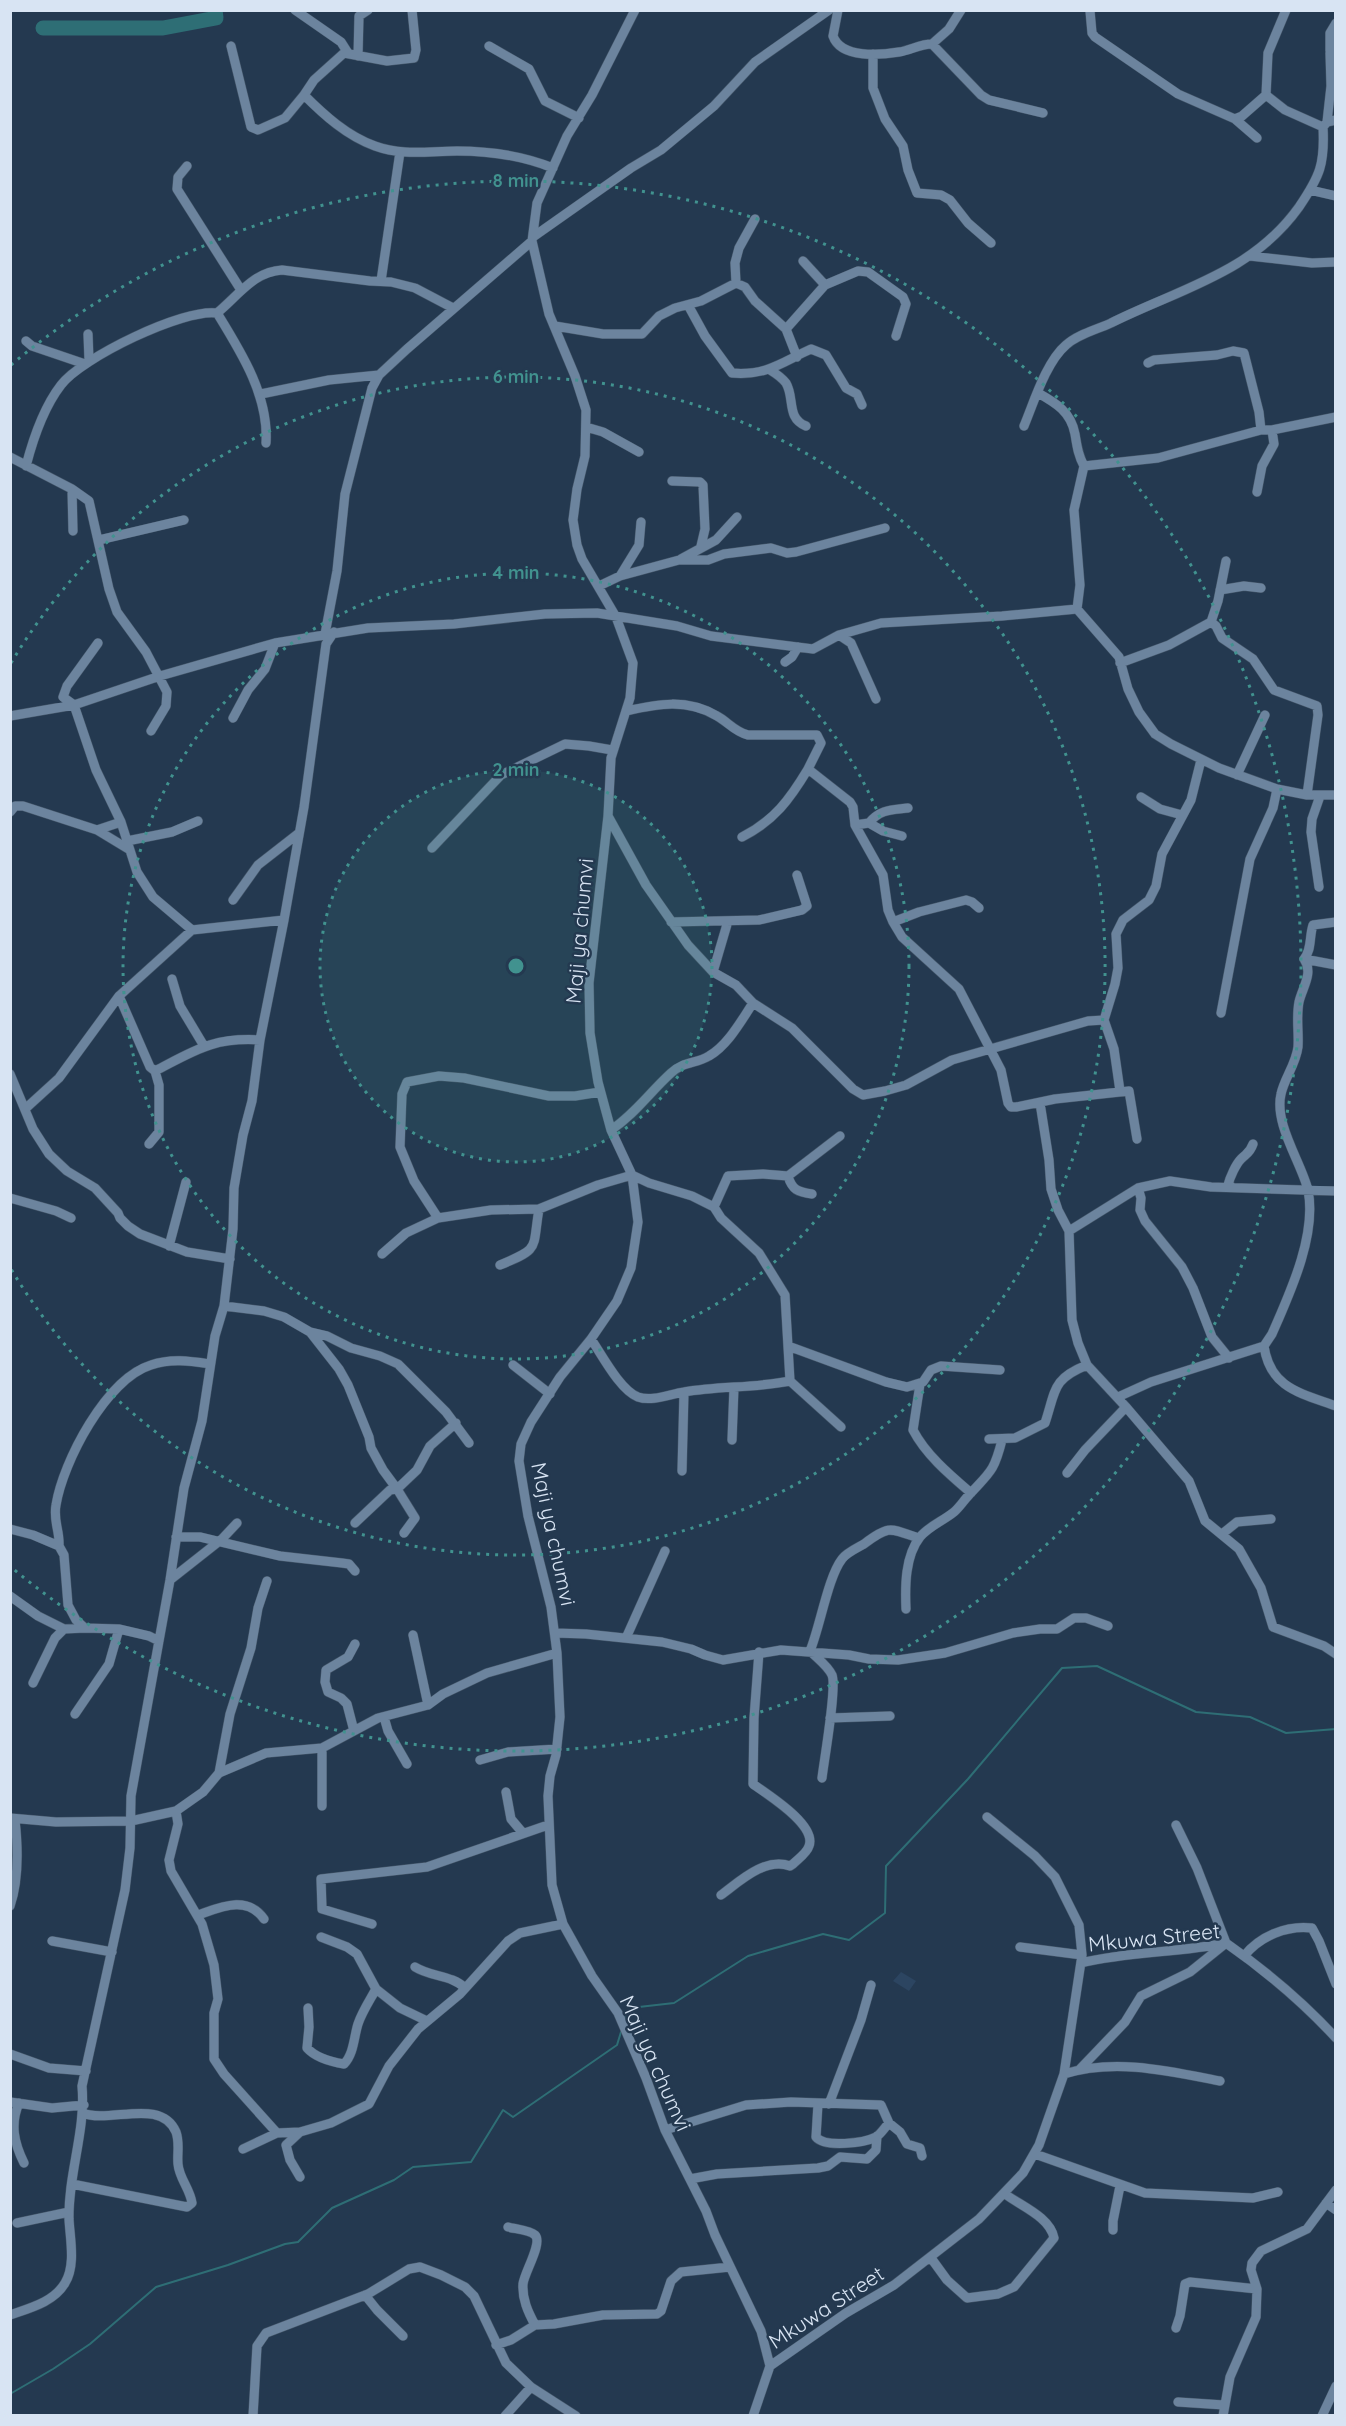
<svg xmlns="http://www.w3.org/2000/svg" width="1346" height="2426" font-family="Quicksand,sans-serif">
  <style>
    .built { fill: #2c4561 }
    .lines { fill: none; stroke-linecap: round; stroke-linejoin: round }
    .stream { stroke: #2e6e75; stroke-width: 2 }
    .river { stroke: #2e6e75; stroke-width: 15 }
    .minor-casing { stroke: #45576a; stroke-width: 10 }
    .minor { stroke: #6c849e; stroke-width: 9 }
    .ring { fill: none; stroke: #41928f; stroke-width: 3; stroke-dasharray: 3 6 }
    .labels { text-anchor: middle; dominant-baseline: central; stroke-width: 5; stroke-linejoin: round; paint-order: stroke }
    .street-label { font-size: 21px; fill: #d8e4f3; stroke: #243950 }
    .centre { fill: #41928f; stroke: #243950; stroke-width: 3 }
    .ring-label { font-size: 18px; text-anchor: middle; font-weight: bold; fill: #41928f; stroke: #243950; stroke-width: 5; stroke-linejoin: round; paint-order: stroke }
  </style>
  <rect width="100%" height="100%" fill="#243950"/>
  <path class="built" d="M 901,1972 L 916,1981 L 909,1991 L 893,1981 Z"/>
  <g class="lines">
    <path class="stream" d="M 625,2021 L 630,2008 L 674,2003 L 748,1956 L 823,1934 L 849,1940 L 885,1913 L 886,1866 L 968,1779 L 1062,1668 L 1097,1666 L 1196,1712 L 1250,1717 L 1286,1733 L 1336,1729
      M 10,2394 L 53,2369 L 90,2344 L 156,2287 L 228,2265 L 285,2244 L 298,2242 L 332,2208 L 394,2180 L 413,2167 L 471,2162 L 503,2110 L 513,2117 L 617,2045 L 621,2032"/>
    <path class="river" d="M 43,28 L 163,28 L 216,18 L 215,10"/>
    <g class="minor-casing">
      <path id="minor" d="M 295,10 L 341,42 L 348,53
        M 412,10 L 416,50 L 414,58 L 387,61 L 344,53 L 314,80 L 304,95 C 324,115 347,136 375,146 C 402,156 429,151 457,151 C 489,151 523,156 553,168
        M 635,10 L 592,95 L 567,136 L 537,203 L 532,241 L 549,314 L 575,376 L 586,410 L 585,456 L 577,489 L 573,520 L 577,545 L 582,559 L 616,617 L 633,663 L 630,698 L 611,758 L 608,816 L 589,983 L 590,1033 L 598,1082 L 611,1130 L 632,1175 L 638,1222 L 631,1268 L 617,1301 L 591,1339 L 560,1377 L 531,1422 L 521,1444 L 519,1461 L 528,1516 L 551,1607 L 557,1653 L 560,1717 L 556,1755 L 550,1776 L 548,1796 L 552,1885 L 563,1924 L 592,1976 L 618,2013 L 646,2078 L 665,2130 L 706,2211 L 715,2235 L 761,2331 L 770,2366 L 753,2416
        M 838,10 L 833,36 C 841,59 881,55 899,52 C 911,50 920,44 932,44 L 981,95 L 989,100 L 1043,113
        M 1286,10 L 1268,53 L 1266,95 L 1285,110 L 1323,127
        M 1090,11 L 1092,33 L 1095,37 L 1178,94 L 1235,119 L 1242,116 L 1266,95
        M 932,44 L 949,29 L 961,10
        M 231,46 L 251,127 L 258,130 L 285,118 L 304,95
        M 489,46 L 529,69 L 545,101 L 579,118
        M 1330,51 L 1330,33 L 1336,23
        M 873,54 L 873,88 L 885,119 L 903,146 L 908,170 L 917,193 L 941,195 L 950,200 L 968,223 L 991,243
        M 358,56 L 359,16 L 368,10
        M 1235,119 L 1257,138
        M 1327,122 L 1331,86 L 1330,53 L 1336,47
        M 187,166 L 178,177 L 177,189 L 241,290
        M 1310,190 L 1336,196
        M 533,237 L 631,168 L 661,150 L 714,106 L 755,62 L 829,10
        M 1250,256 L 1312,263 L 1336,262
        M 803,261 L 825,285
        M 381,281 L 400,152
        M 736,283 L 745,287 L 755,301 L 786,329
        M 688,305 L 705,336 L 732,373 C 767,376 782,362 811,349 L 826,355 L 846,388 L 857,394 L 862,405
        M 555,326 L 603,334 L 642,334 L 659,316 L 675,308 L 701,301 L 736,283 L 735,263 L 739,248 L 755,219
        M 88,334 L 89,360
        M 26,341 L 32,346 L 85,364
        M 797,357 L 786,329 L 825,285 L 858,271 L 868,272 L 903,297 L 906,304 L 896,336
        M 1148,363 L 1154,360 L 1217,355 L 1233,351 L 1244,353 L 1259,412 L 1261,430
        M 770,370 C 775,373 782,378 786,383 C 795,398 786,418 806,426
        M 1038,393 C 1056,403 1071,412 1075,434 C 1077,446 1078,455 1084,466 L 1074,510 L 1080,585 L 1077,609
        M 261,394 L 329,380 L 379,375
        M 1024,426 C 1034,402 1046,362 1066,345 C 1078,334 1096,330 1111,323 C 1179,289 1252,273 1299,207 C 1320,176 1325,164 1323,127 L 1327,122 L 1336,120
        M 586,427 L 603,432 L 639,452
        M 266,443 C 269,396 241,352 217,313 C 239,295 253,272 282,270 L 370,281 L 391,282 L 415,288 L 453,308
        M 10,457 L 72,489 L 89,501 L 109,589 L 117,612 L 146,652 L 167,692 L 166,706 L 151,731
        M 26,466 C 33,439 44,407 61,385 C 81,358 184,308 217,313
        M 1084,466 L 1158,458 L 1261,430 L 1272,430 L 1336,417
        M 672,481 L 700,482 L 703,485 L 705,529 L 701,546
        M 72,489 L 73,531
        M 1257,492 L 1262,466 L 1274,444 L 1272,430
        M 99,540 L 184,520
        M 681,559 L 716,540 L 737,517
        M 1226,561 L 1218,601 L 1211,622 L 1216,626 L 1222,638 L 1253,659 L 1274,690 L 1317,706 L 1318,715 L 1307,795
        M 620,576 L 639,545 L 641,522
        M 599,586 L 620,576 L 679,560 L 708,560 L 724,554 L 771,548 L 787,553 L 796,552 L 885,528
        M 1220,590 L 1244,586 L 1261,588
        M 325,634 L 337,571 L 345,494 L 372,388 L 379,375 L 407,349 L 532,241
        M 839,635 L 851,643 L 876,699
        M 98,643 L 67,686 L 63,697 L 74,705 L 96,770 L 121,822 L 137,872 L 153,897 L 192,930
        M 785,662 L 792,657 L 798,647
        M 1120,663 L 1169,645 L 1211,622
        M 626,711 C 658,704 686,698 717,716 C 728,722 735,732 748,735 L 817,735 L 821,743 L 808,769 L 850,802 L 853,807 L 855,825 L 883,875 L 888,910 L 893,922 L 902,937 L 959,989 L 1001,1070 L 1008,1103 L 1011,1107 L 1016,1107 L 1055,1099 L 1129,1091 L 1137,1139
        M 10,716 L 74,705 L 160,676 L 275,643 L 368,628 L 454,624 L 545,614 L 597,613 L 677,626 L 711,636 L 813,649 L 839,635 L 881,623 L 1002,616 L 1077,609 L 1119,657 L 1128,689 L 1139,712 L 1155,734 L 1171,744 L 1219,768 L 1277,789 L 1307,795 L 1336,795
        M 233,718 L 248,690 L 265,669 L 275,643
        M 1237,775 L 1265,715
        M 1141,797 L 1160,809 L 1182,815
        M 10,812 L 15,806 L 23,806 L 97,830 L 130,850
        M 608,816 L 646,885 L 688,945 L 713,972 L 736,985 L 753,1003 L 792,1028 L 853,1089 L 863,1095 L 885,1091 L 906,1085 L 952,1060 L 1088,1021 L 1104,1020 L 1115,984 L 1118,968 L 1116,934 L 1123,920 L 1149,900 L 1156,886 L 1162,854 L 1191,800 L 1201,760
        M 869,823 C 880,809 892,810 908,808
        M 855,825 L 869,823 L 883,831 L 902,836
        M 97,830 L 121,822
        M 742,837 C 774,821 790,799 808,769
        M 127,841 L 172,832 L 198,821
        M 432,848 L 501,775 L 565,744 L 589,746 L 612,750
        M 1319,887 L 1311,832 L 1312,819 L 1320,796
        M 233,900 L 258,865 L 299,833
        M 671,922 L 759,920 L 802,910 L 807,906 L 797,875
        M 893,922 L 919,912 L 966,900 L 972,902 L 979,908
        M 1304,959 L 1336,965
        M 713,972 L 728,921
        M 172,979 L 180,1006 L 204,1046
        M 1221,1013 L 1250,859 L 1273,808 L 1277,789
        M 1104,1020 L 1114,1049 L 1120,1091
        M 155,1071 L 150,1067 L 119,996 L 192,930 L 284,920
        M 10,1074 L 33,1129 L 49,1154 L 67,1171 L 95,1188 L 118,1213 L 120,1218 L 128,1226 L 140,1234 L 187,1252 L 230,1259
        M 1040,1103 L 1049,1160 L 1051,1189 L 1058,1210 L 1069,1231
        M 25,1109 L 59,1078 L 119,996
        M 611,1130 C 635,1114 650,1092 671,1073 C 684,1061 696,1064 709,1056 C 728,1045 741,1021 753,1003
        M 149,1144 L 159,1132 L 159,1085 L 155,1071 C 194,1051 213,1037 260,1040
        M 788,1176 C 792,1190 798,1192 812,1194
        M 1232,1187 L 1228,1185 C 1230,1177 1236,1164 1241,1159 C 1247,1153 1250,1153 1253,1144
        M 1138,1188 L 1141,1198 L 1140,1210 L 1145,1221 L 1182,1267 L 1193,1288 L 1212,1337 L 1229,1358
        M 1336,1191 L 1211,1187 L 1170,1181 L 1138,1188 L 1069,1231 L 1072,1320 L 1078,1343 L 1087,1365 L 1126,1407 L 1189,1481 L 1205,1521 L 1239,1549 L 1261,1588 L 1273,1627 L 1324,1646 L 1336,1654
        M 10,1198 L 56,1211 L 71,1218
        M 714,1207 L 728,1176 L 763,1174 L 788,1176 L 840,1136
        M 438,1218 L 414,1181 L 400,1147 L 402,1094 L 407,1082 L 439,1076 L 464,1078 L 549,1096 L 575,1096 L 600,1092
        M 169,1246 L 186,1182
        M 382,1254 L 406,1233 L 438,1218 L 491,1210 L 539,1209 L 598,1185 L 632,1175 L 649,1183 L 692,1196 L 714,1207 L 721,1218 L 759,1253 L 785,1295 L 790,1381 L 841,1427
        M 500,1265 C 541,1248 532,1250 539,1209
        M 224,1306 L 264,1311 L 284,1317 L 310,1332 L 327,1336 L 351,1348 L 380,1356 L 398,1364 L 446,1412 L 469,1443
        M 310,1332 L 339,1369 L 348,1385 L 369,1437 L 371,1448 L 383,1470 L 397,1489 L 390,1490 L 355,1523
        M 591,1339 C 602,1355 620,1390 638,1397 C 652,1402 670,1394 684,1392 C 719,1386 755,1388 790,1381
        M 788,1346 L 886,1382 L 907,1387 L 923,1382 L 931,1370 L 941,1366 L 1000,1370
        M 1264,1346 C 1270,1388 1300,1393 1336,1406
        M 513,1365 L 550,1394
        M 920,1384 L 913,1430 C 926,1455 950,1475 971,1493
        M 1118,1397 L 1151,1382 L 1264,1346 L 1272,1334 C 1290,1293 1317,1235 1308,1190 C 1301,1162 1274,1124 1281,1094 C 1284,1079 1296,1064 1298,1047 C 1299,1032 1296,1018 1299,1002 C 1302,988 1314,973 1304,959 C 1312,950 1309,937 1313,925 L 1336,922
        M 989,1439 L 1015,1438 L 1045,1423 C 1056,1390 1052,1379 1087,1365
        M 732,1440 L 734,1387
        M 682,1471 L 684,1392
        M 1067,1473 L 1085,1450 L 1126,1407
        M 10,1529 L 33,1535 L 59,1546 L 64,1555 L 68,1605 L 76,1620 L 85,1628 L 119,1629 L 149,1636 L 159,1641
        M 404,1533 L 415,1518 L 397,1489 L 417,1470 L 430,1446 L 456,1423
        M 1222,1534 L 1237,1522 L 1271,1519
        M 176,1537 L 200,1537 L 280,1556 L 342,1563 L 349,1564 L 355,1571
        M 59,1546 C 60,1531 53,1521 56,1505 C 63,1462 106,1379 151,1365 C 171,1358 190,1361 210,1364
        M 170,1580 L 222,1539 L 237,1523
        M 10,1596 L 38,1616 L 64,1629
        M 906,1609 C 905,1586 905,1556 920,1537 C 929,1526 943,1521 954,1512 C 960,1507 964,1500 969,1495 C 990,1472 994,1472 1002,1440
        M 555,1633 L 586,1634 L 662,1642 L 691,1649 L 705,1655 L 723,1660 L 781,1650 L 849,1655 L 869,1659 L 898,1660 L 945,1653 L 1013,1633 L 1040,1629 L 1057,1629 L 1074,1618 L 1086,1618 L 1108,1626
        M 413,1635 L 428,1705
        M 626,1638 L 665,1551
        M 33,1683 L 55,1638 L 64,1629 L 85,1628
        M 75,1714 L 109,1664 L 119,1629
        M 384,1717 L 388,1731 L 407,1764
        M 830,1718 L 890,1716
        M 354,1731 L 347,1704 L 341,1698 L 328,1692 L 325,1682 L 326,1670 L 348,1657 L 355,1644
        M 322,1748 L 322,1806
        M 480,1760 L 508,1752 L 557,1749
        M 219,1773 L 266,1753 L 322,1748 L 378,1718 L 428,1705 L 443,1694 L 487,1673 L 557,1653
        M 822,1778 C 824,1761 837,1687 832,1675 C 828,1666 817,1658 810,1651 C 820,1627 828,1577 842,1559 C 846,1553 857,1548 864,1544 C 889,1525 890,1528 918,1538
        M 506,1792 L 511,1819 L 522,1832
        M 176,1811 L 178,1824 L 169,1860 L 171,1871 L 202,1924 L 214,1965 L 218,1999 L 214,2013 L 214,2059 L 224,2074 L 277,2133 L 300,2132 L 331,2123 L 369,2104 L 389,2066 L 418,2029 L 460,1994 L 508,1941 L 520,1933 L 563,1924
        M 10,1818 L 56,1822 L 131,1821 L 176,1811 L 203,1792 L 219,1773 L 230,1714 L 251,1648 L 258,1608 L 267,1581
        M 721,1895 C 740,1881 765,1857 790,1866 L 793,1864 C 798,1859 807,1853 809,1846 C 817,1825 768,1795 753,1784 L 754,1718 L 759,1652
        M 10,1906 C 19,1880 18,1847 15,1820
        M 198,1915 C 221,1907 247,1895 264,1919
        M 372,1924 L 322,1909 L 321,1879 L 427,1867 L 548,1825
        M 321,1937 L 347,1947 L 357,1954 L 376,1989 L 400,2008 L 427,2021
        M 52,1941 L 112,1952
        M 1020,1947 L 1082,1955
        M 1244,1956 C 1260,1936 1287,1925 1312,1928 L 1319,1941 L 1336,1984
        M 1081,1963 C 1129,1951 1178,1953 1226,1943 C 1266,1971 1302,2001 1336,2038
        M 415,1967 C 431,1977 452,1975 465,1988
        M 308,2008 L 309,2027 L 307,2048 C 315,2057 332,2062 344,2064 C 354,2054 354,2036 358,2024 C 362,2012 370,2000 376,1989
        M 10,2054 L 49,2068 L 86,2071
        M 1080,2069 L 1125,2022 L 1141,1996 L 1190,1972 L 1226,1943 L 1197,1868 L 1176,1825
        M 1064,2074 C 1115,2058 1169,2071 1220,2081
        M 10,2102 L 52,2108 L 84,2105
        M 19,2103 C 10,2124 14,2143 24,2163
        M 818,2104 L 816,2137 C 825,2148 864,2143 876,2137 C 881,2134 885,2127 889,2123
        M 829,2104 L 861,2020 L 871,1985
        M 665,2130 L 746,2105 L 791,2102 L 881,2105 L 889,2123 L 900,2132 L 907,2144 L 920,2148 L 922,2156
        M 300,2132 L 286,2145 L 290,2160 L 300,2177
        M 243,2149 L 277,2133
        M 1035,2154 L 1145,2193 L 1253,2198 L 1278,2192
        M 690,2179 L 717,2174 L 818,2168 L 828,2166 L 840,2157 L 867,2159 L 876,2150 L 877,2136
        M 72,2184 L 187,2207 L 192,2203 C 190,2189 179,2178 178,2164 C 177,2153 180,2143 176,2132 C 161,2097 110,2124 82,2113
        M 1326,2203 L 1336,2210
        M 17,2223 L 69,2212
        M 508,2227 C 515,2229 530,2230 535,2235 C 543,2243 524,2273 523,2284 C 522,2299 528,2312 535,2325 L 554,2324 L 603,2315 L 657,2314 L 661,2311 L 671,2281 L 681,2272 L 730,2267
        M 1113,2230 L 1113,2221 L 1120,2186
        M 931,2258 L 947,2280 L 967,2298 L 998,2294 L 1014,2287 L 1054,2238 C 1050,2217 1021,2206 1005,2194
        M 365,2295 L 377,2310 L 403,2336
        M 10,2315 C 30,2308 54,2302 65,2283 C 76,2265 70,2239 69,2219 C 68,2174 86,2131 82,2086 L 125,1890 L 130,1848 L 131,1796 L 170,1580 L 184,1488 L 202,1421 L 215,1336 L 224,1306 L 233,1229 L 234,1188 L 243,1135 L 252,1101 L 260,1040 L 284,920 L 304,807 L 326,644 L 334,632
        M 1176,2328 L 1180,2316 L 1185,2284 L 1190,2282 L 1257,2289
        M 496,2345 L 511,2340 L 535,2325
        M 770,2366 L 846,2313 L 894,2285 L 979,2219 L 1023,2173 L 1039,2145 L 1064,2074 L 1082,1955 L 1079,1925 L 1055,1877 L 1035,1856 L 987,1817
        M 1178,2402 L 1224,2405
        M 253,2416 L 257,2346 L 266,2333 L 368,2294 L 409,2269 L 420,2267 L 441,2275 L 465,2287 L 474,2296 L 506,2363 L 531,2387 L 576,2416
        M 505,2416 L 531,2387
        M 1223,2416 L 1230,2377 L 1256,2317 L 1257,2289 L 1251,2270 L 1252,2263 L 1261,2251 L 1307,2229 L 1336,2190
        M 1322,2416 L 1336,2386"/>
    </g>
    <use href="#minor" class="minor"/>
  </g>
  <circle cx="516" cy="966" r="196" fill="#41928f" fill-opacity=".12"/>
  <g class="ring">
    <circle cx="516" cy="966" r="196"/>
    <circle cx="516" cy="966" r="393"/>
    <path d="M11 663A589 589 0 1 1 11 1269"/>
    <path d="M11 365A785 785 0 1 1 11 1567"/>
  </g>
  <g class="labels">
    <g class="street-label">
      <text transform="translate(579 931) rotate(-85)">Maji ya chumvi</text>
      <text transform="translate(554 1534) rotate(78)">Maji ya chumvi</text>
      <text transform="translate(1154 1937) rotate(-6)">Mkuwa Street</text>
      <text transform="translate(656 2063) rotate(66)">Maji ya chumvi</text>
      <text transform="translate(826 2307) rotate(-33)">Mkuwa Street</text>
    </g>
  </g>
  <circle cx="516" cy="966" r="9" class="centre"/>
  <g class="ring-label">
    <text x="516" y="187">8 min</text>
    <text x="516" y="383">6 min</text>
    <text x="516" y="579">4 min</text>
    <text x="516" y="776">2 min</text>
  </g>
  <rect width="1346" height="2426" fill="none" stroke="#d8e4f3" stroke-width="24"/>
</svg>
